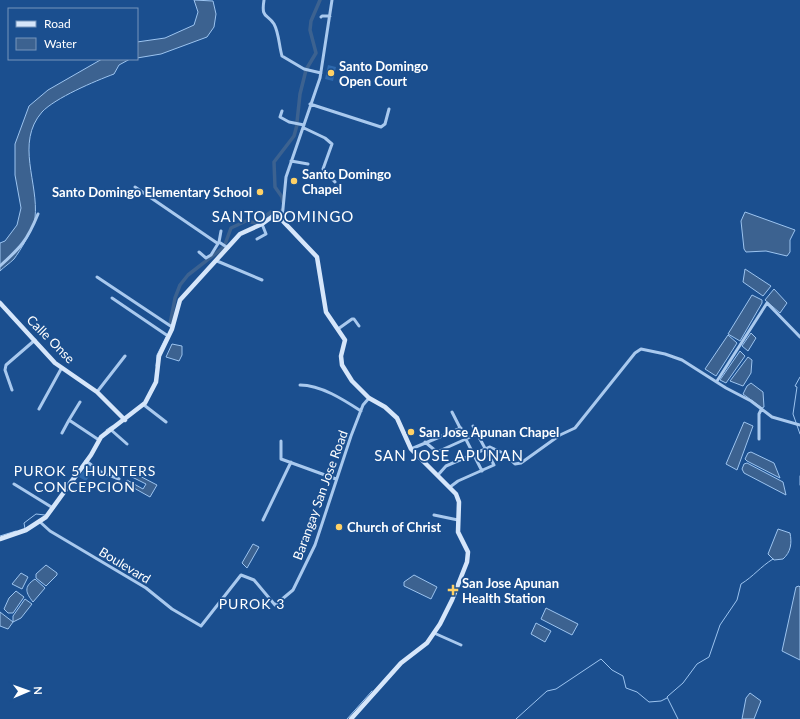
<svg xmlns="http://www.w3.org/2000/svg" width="800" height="719" font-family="Lato,sans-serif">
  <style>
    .green { fill: #2e69ad }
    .water { fill: #3c6290; stroke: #9cc4f0 }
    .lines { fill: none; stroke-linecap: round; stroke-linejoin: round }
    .stream { stroke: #9cc4f0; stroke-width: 1 }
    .canal { stroke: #3c6290; stroke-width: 3.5 }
    .street { stroke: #a9c9ee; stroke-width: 3 }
    .secondary { stroke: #d6e6fa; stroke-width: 4.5 }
    .poi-dot { fill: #ffd166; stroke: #1b4f8f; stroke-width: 1.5 }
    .labels { text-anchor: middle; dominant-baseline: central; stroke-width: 3.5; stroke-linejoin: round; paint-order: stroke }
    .poi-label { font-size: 13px; font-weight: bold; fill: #fff; stroke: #1b4f8f; text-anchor: start }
    .street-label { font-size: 13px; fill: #fff; stroke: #1b4f8f }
    .neighbourhood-label { font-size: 14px; letter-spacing: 1px; fill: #fff; stroke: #1b4f8f }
    .quarter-label { font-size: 15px; letter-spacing: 1px; fill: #fff; stroke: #1b4f8f }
  </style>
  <rect width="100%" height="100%" fill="#1b4f8f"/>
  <path class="green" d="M 328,65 L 336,67 L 333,81 L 325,79 Z
    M 88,464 L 95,468 L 86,481 L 79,477 Z"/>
  <path class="water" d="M 194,0 L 213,1 L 216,14 L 214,27 L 207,37 L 161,54 L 137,58 L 137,42 L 165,38 L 194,25 L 198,12 Z
    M 102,59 L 130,59 L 119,65 L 114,74 C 95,81 55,98 42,112 C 15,143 39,183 35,218 C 34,228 20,251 14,259 C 10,263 4,267 0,271 L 0,243 L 5,241 L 17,225 L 21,208 L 15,175 L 15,144 L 29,106 L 48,90 Z
    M 745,212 L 795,230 L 790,240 L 790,252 L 787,256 L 766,251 L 746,252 L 744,249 L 741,221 Z
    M 745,269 L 771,286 L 763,296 L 743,282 Z
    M 774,289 L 787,303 L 780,313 L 765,300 Z
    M 752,295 L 762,300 L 762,303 L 740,341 L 728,334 Z
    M 751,333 L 756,338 L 748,351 L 742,346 Z
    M 728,335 L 737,343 L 716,376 L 705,369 Z
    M 172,344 L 182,346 L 182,355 L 179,361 L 166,357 Z
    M 740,351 L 745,356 L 726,383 L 720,380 Z
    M 748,357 L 752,360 L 751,373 L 743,386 L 730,381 Z
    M 751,383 L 763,392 L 764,407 L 762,408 L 743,394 L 747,386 Z
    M 744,422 L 753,426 L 737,470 L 726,464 Z
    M 751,452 L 774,463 L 780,478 L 747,461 L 745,459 L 748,453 Z
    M 747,463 L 783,482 L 786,495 L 744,473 L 742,469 L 744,464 Z
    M 132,472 L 157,485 L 150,497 L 125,483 L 127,480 L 143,489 L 146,484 L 130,476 Z
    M 778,529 L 790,533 C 792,543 791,552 783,559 L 774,560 L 768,554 Z
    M 253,544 L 259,547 L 247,568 L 242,563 Z
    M 46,565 L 57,573 L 57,575 L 46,586 L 36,578 L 36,574 Z
    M 21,573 L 28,577 L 22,589 L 12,584 Z
    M 414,575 L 437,587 L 431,599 L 404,586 L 404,582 Z
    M 35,579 L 45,588 L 33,602 C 26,593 23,587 35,579 Z
    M 799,586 L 800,587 L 800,660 L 782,651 L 796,587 Z
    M 16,591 L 24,597 L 13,613 L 8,613 L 4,609 L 9,598 Z
    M 25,599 L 32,604 L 21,618 L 13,622 L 13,616 Z
    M 546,608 L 578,624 L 572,635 L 541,619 Z
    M 0,612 L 13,622 L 8,629 L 0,626 Z
    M 536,623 L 551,631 L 545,642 L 531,634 Z
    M 750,693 L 761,701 L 754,719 L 742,719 L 746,698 Z"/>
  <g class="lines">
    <path class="stream" d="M 156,366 L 157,355 L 166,337
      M 800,377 L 795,386 L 797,387 L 793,414 L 800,434
      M 106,430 L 112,426
      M 800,476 L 800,485
      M 66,485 L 78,470
      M 25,529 L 24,523 L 36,514 L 45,515
      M 0,536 L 16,531
      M 347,719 L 372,691
      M 516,719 L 547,691 L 556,689 L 601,659 L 612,670 L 623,676 L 626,688 L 637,692 L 649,702 L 661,701 L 667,698
      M 678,719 L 667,697 L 668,696 L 683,683 L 697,664 L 709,657 L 720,625 L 737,600 L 741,584 C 754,576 760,567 773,559"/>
    <path class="canal" d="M 307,68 L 316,53 L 310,30 L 311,21 L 320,0
      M 297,122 L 300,94 L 306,70
      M 283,202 L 282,197 L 275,187 L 274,162 L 294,136 L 297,125
      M 170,324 L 175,298 L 180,285 L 188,275 L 224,247 L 231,228 L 246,221 L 256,223 L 271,212 L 280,215 L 282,210"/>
    <path class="street" d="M 264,0 C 261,19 267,13 274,24 C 279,33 279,46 282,56 L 304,69 L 321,73
      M 321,17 L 322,16 L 330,16
      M 310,104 L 381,127 L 385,124 L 389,109
      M 282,111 L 280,117 L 289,122 L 304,125
      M 304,128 L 325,138 L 332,144 L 323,169 L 335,182
      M 291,161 L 308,164
      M 135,187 L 217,243
      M 282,219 L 286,177 L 320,78 L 332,0
      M 257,239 L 266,234 L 262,224
      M 219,242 L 221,231
      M 199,252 L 206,258 L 211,255 L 219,242 L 228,248
      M 217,261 L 262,280
      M 0,266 C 21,247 27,241 38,214
      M 97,277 L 172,327
      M 112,298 L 168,336
      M 338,329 L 352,319 L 354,319 L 359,326
      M 717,381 L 767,303 L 800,337
      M 300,385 C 321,385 344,400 361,411
      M 12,390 L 5,370 L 6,365 L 35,340
      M 97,392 L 125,356
      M 80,402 L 69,420 L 99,440
      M 144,405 L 166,422
      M 39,409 L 61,369
      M 452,412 L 482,471
      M 110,429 L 127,444
      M 62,433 L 69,420
      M 759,439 L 759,414 L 761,410
      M 281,441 L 281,459 L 336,479
      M 425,442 L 437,452 L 477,434
      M 411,449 L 461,428
      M 86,461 L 101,472 L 119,479
      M 438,475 L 446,466 L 490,447 L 503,453 L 515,464 L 521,463 L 560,435 L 575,428 L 635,353 L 641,349 L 665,354 L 682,360 L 726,388 L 751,401 L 772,417 L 800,425
      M 14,484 L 53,508
      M 450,487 L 458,481 L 494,465 L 473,426
      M 434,515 L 458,520
      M 263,520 L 291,462
      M 39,521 L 50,531 L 146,588 L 172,609 L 201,626 L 241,575 L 254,580 L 275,605 L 293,590 L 315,545 L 351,436 L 363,405 L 369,398
      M 434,633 L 461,645"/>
    <path class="secondary" d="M 0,303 L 55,363 L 97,392 L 125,420
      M 0,539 L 26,530 L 46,517 L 91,455 L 101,437 L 145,403 L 156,382 L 159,356 L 172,329 L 180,300 L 240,234 L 262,224 L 273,216 L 279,217 L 317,257 L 326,312 L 345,340 L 341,356 L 342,365 L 352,381 L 369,398 L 385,407 L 397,418 L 411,449 L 456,494 L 459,502 L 458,532 L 468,552 L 467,562 L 452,600 L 440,624 L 427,643 L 401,663 L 351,719"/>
  </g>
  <g class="poi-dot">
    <circle cx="331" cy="73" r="4"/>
    <circle cx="294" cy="181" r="4"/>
    <circle cx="260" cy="192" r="4"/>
    <circle cx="411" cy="432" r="4"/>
    <circle cx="339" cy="527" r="4"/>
    <path d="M451 584h4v4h4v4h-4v4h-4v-4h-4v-4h4z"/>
  </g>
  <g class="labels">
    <g class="poi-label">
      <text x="339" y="66">Santo Domingo<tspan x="339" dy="15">Open Court</tspan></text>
      <text x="302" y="174">Santo Domingo<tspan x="302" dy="15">Chapel</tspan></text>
      <text x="252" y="192" text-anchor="end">Santo Domingo Elementary School</text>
      <text x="419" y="432">San Jose Apunan Chapel</text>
      <text x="347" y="527">Church of Christ</text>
      <text x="462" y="583">San Jose Apunan<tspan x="462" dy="15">Health Station</tspan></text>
    </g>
    <g class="street-label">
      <text transform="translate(51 339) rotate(45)">Calle Onse</text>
      <text transform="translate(320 495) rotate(-70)">Barangay San Jose Road</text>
      <text transform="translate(125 565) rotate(31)">Boulevard</text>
    </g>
    <g class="neighbourhood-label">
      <text x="85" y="470">PUROK 5 HUNTERS<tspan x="85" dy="16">CONCEPCION</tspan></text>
      <text x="252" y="603">PUROK 3</text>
    </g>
    <g class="quarter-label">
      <text x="283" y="216">SANTO DOMINGO</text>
      <text x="449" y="455">SAN JOSE APUNAN</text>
    </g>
  </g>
  <rect x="8" y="8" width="130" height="52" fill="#1b4f8f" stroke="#7695bc"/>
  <rect x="16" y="21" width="20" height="6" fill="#d6e6fa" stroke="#7695bc"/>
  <text x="44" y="28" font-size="12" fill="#ffffff">Road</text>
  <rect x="16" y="38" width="20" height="12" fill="#3c6290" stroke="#7695bc"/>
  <text x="44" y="48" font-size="12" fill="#ffffff">Water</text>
  <g transform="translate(28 691) rotate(88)" stroke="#1b4f8f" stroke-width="3" paint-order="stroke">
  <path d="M0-3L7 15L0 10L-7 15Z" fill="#ffffff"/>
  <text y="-6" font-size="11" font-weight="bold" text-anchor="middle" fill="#ffffff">N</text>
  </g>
</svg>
